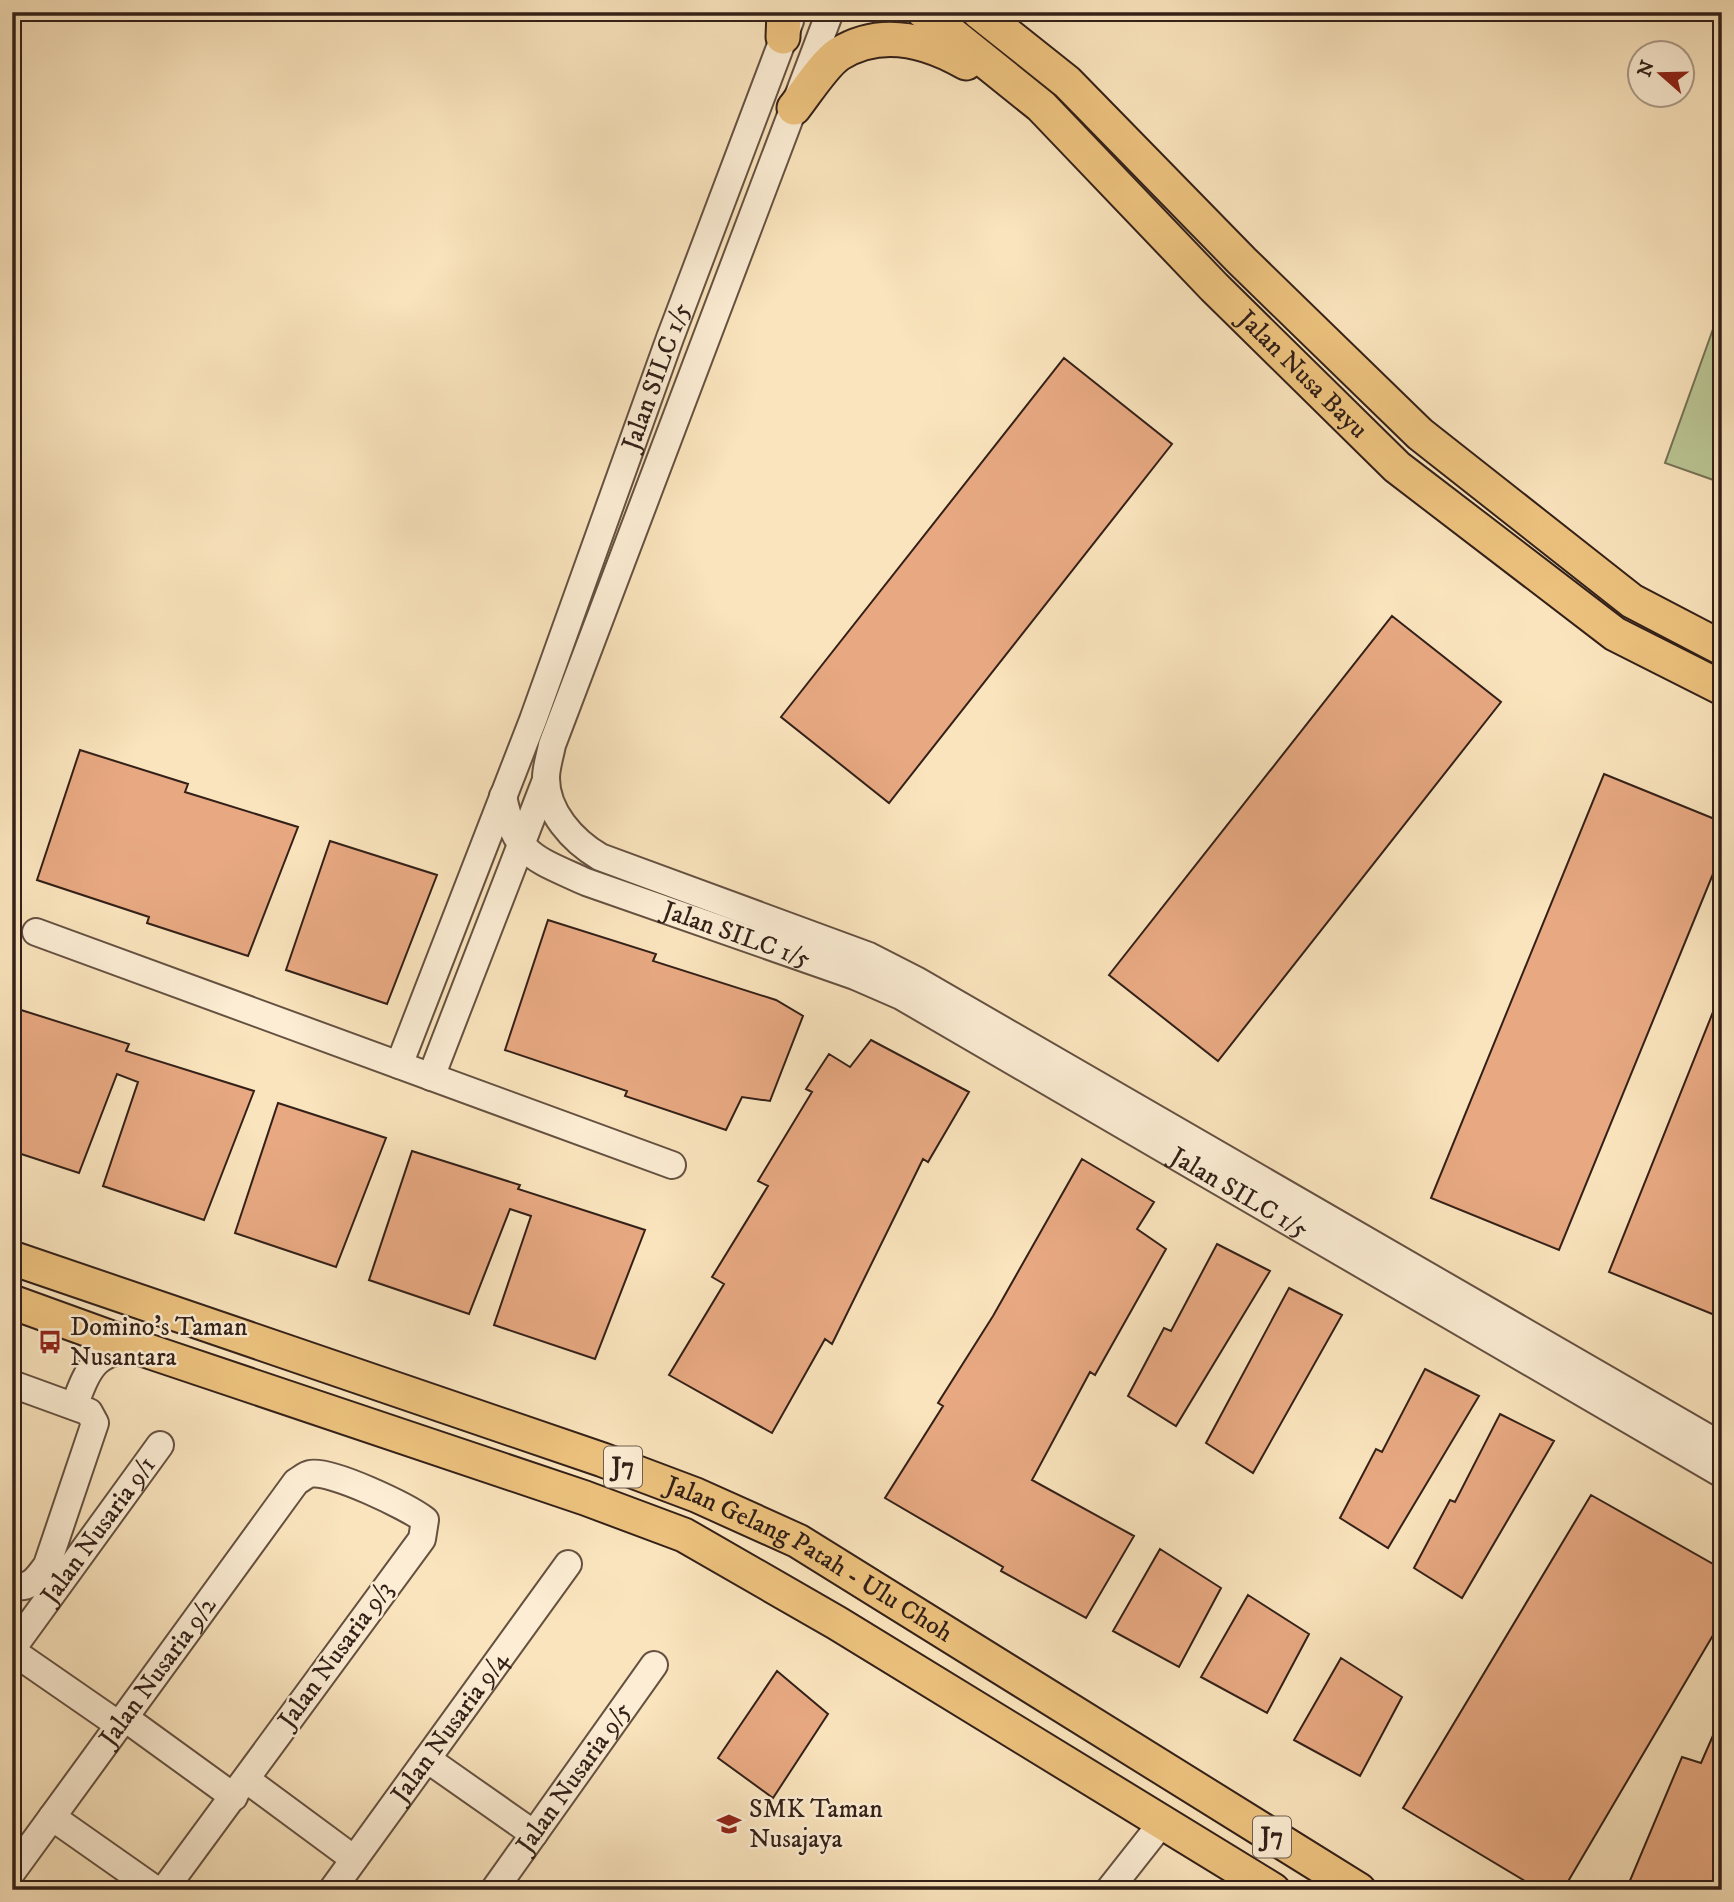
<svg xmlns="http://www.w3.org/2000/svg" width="1734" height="1902" font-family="'IM FELL DW Pica',serif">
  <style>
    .green { fill: #bac594; stroke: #767256; stroke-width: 2 }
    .building { fill: #e8a982; stroke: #332018; stroke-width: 2 }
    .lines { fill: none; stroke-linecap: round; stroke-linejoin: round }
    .minor-casing { stroke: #655141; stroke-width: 30 }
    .major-casing { stroke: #332018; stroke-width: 37 }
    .minor { stroke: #fcedd4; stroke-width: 26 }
    .major { stroke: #edc27e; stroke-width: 33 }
    .labels { text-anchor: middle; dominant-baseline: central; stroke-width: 5; stroke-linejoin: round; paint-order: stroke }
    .shield { fill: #fcedd4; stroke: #6f5e50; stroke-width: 2 }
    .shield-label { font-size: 24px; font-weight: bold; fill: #332018 }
    .street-label { font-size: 26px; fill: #332018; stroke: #fcedd4 }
    .poi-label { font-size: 26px; fill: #332018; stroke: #fcedd4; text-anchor: start }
  </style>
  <rect width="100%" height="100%" fill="#fae4bd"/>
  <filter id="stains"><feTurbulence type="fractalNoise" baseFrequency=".00286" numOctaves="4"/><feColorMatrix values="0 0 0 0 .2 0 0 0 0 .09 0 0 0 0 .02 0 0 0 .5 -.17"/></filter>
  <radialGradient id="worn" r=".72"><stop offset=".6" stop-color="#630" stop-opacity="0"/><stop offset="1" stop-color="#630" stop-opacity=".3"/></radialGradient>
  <path class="green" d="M 1722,304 L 1722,483 L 1665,463 Z"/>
  <path class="building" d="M 1064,358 L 1172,444 L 889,803 L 781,717 Z
    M 1392,616 L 1501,702 L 1218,1061 L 1109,975 Z
    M 80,750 L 188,784 L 185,792 L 298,827 L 248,956 L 147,923 L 149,917 L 37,880 Z
    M 1604,774 L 1722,822 L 1722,852 L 1559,1250 L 1431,1198 Z
    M 330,841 L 437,875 L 387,1004 L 286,970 Z
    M 548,920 L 656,954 L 653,961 L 776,1000 L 803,1016 L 770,1101 L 742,1097 L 726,1130 L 625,1096 L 627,1091 L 505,1050 Z
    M 1721,992 L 1722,992 L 1722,1318 L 1609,1272 Z
    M 21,1010 L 129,1044 L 126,1051 L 254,1091 L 204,1220 L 103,1186 L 138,1082 L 117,1074 L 79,1173 L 12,1151 L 12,1037 Z
    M 871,1040 L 969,1092 L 928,1162 L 923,1159 L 832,1344 L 825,1339 L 772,1433 L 669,1375 L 724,1284 L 712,1277 L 768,1186 L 758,1181 L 812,1092 L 806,1089 L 829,1054 L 850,1067 Z
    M 278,1103 L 386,1138 L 336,1267 L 235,1233 Z
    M 412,1151 L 520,1185 L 518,1189 L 645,1230 L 595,1359 L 494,1325 L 531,1216 L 510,1209 L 469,1314 L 369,1280 Z
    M 1082,1159 L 1154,1202 L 1137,1229 L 1166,1249 L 1095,1375 L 1090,1372 L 1032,1480 L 1134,1536 L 1086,1618 L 1001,1571 L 1003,1567 L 885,1498 L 943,1406 L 938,1403 L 993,1316 Z
    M 1217,1244 L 1270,1271 L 1176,1426 L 1128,1396 L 1164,1328 L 1171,1331 Z
    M 1289,1288 L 1342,1315 L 1253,1473 L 1206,1443 Z
    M 1425,1369 L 1479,1396 L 1388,1548 L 1340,1518 L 1376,1449 L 1382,1452 Z
    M 1500,1414 L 1554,1441 L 1462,1598 L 1414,1568 L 1450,1500 L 1455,1502 Z
    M 1591,1495 L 1722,1569 L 1722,1620 L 1563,1890 L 1540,1890 L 1403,1808 Z
    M 1160,1549 L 1221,1588 L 1179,1667 L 1113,1631 Z
    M 1248,1595 L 1309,1634 L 1267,1713 L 1201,1677 Z
    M 1341,1658 L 1402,1697 L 1360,1776 L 1294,1740 Z
    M 777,1671 L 828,1714 L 773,1798 L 718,1758 Z
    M 1722,1715 L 1722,1890 L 1626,1890 L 1682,1757 L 1701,1763 Z"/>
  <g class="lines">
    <g class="minor-casing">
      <g id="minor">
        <path d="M 830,12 L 552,745 C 550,756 546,767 546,778 C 546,812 573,841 600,857 L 869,956 L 916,980 L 1722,1446"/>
        <path id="s1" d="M 503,796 C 515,856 534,858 586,882 L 855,976 L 901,996 L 1722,1474"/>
        <path d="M 36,932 L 672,1165"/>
        <path id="s2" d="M 399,1065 L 533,720 L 670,338 L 790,21"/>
        <path d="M 431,1077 L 546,780"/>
        <path d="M 12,1384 L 89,1412 L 95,1423 L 47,1565 C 38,1577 30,1591 12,1585"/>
        <path d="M 74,1406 C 89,1367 94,1351 139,1348"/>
        <path id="s3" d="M 12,1649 L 160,1445"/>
        <path d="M 12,1651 L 119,1725"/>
        <path d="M 125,1718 L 234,1797"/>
        <path d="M 427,1759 L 534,1834"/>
        <path d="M 247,1780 L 354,1859"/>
        <path d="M 52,1817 L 156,1890"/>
        <path id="s4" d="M 12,1872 L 296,1482 C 300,1480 305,1475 310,1474 C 330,1469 408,1507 425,1520 L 422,1539 L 164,1890"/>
        <path id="s5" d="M 332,1890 L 568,1564"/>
        <path id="s6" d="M 494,1890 L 654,1665"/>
        <path d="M 1109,1890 L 1161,1824"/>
      </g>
    </g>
    <g class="major-casing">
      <g id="major">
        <path id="s7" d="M 924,12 L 1041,106 L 1214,287 L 1397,467 L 1615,634 L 1722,688"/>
        <path d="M 979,12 L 1067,82 L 1242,261 L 1420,434 L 1632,601 L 1722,648"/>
        <path d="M 783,37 L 784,12"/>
        <path d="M 794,108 C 805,94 825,63 839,54 C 881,28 926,40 966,63"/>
        <path id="s8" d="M 12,1258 L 603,1460 L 696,1495 L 798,1541 L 1359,1890"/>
        <path d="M 12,1302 L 139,1348 L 585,1498 L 684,1535 L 837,1623 L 1273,1890"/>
      </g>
    </g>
    <use href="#minor" class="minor"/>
    <use href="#major" class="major"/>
  </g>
  <defs>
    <g id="bus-bare" transform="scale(1.89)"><path d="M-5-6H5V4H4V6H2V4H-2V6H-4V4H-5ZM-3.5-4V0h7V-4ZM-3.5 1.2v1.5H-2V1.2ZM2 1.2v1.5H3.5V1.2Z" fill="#8f2418" stroke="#fcedd4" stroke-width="2.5" paint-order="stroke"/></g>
    <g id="school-bare" transform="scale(1.89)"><path d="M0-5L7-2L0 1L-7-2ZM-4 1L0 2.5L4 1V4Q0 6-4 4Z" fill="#8f2418" stroke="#fcedd4" stroke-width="2.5" paint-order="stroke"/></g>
  </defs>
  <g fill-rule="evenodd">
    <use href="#bus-bare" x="50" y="1342"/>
    <use href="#school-bare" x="729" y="1824"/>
  </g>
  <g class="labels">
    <g class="shield">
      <rect x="604" y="1446.5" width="38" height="41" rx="5"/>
      <rect x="1253" y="1816.5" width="38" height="41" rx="5"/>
    </g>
    <g class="shield-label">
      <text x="623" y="1467">J7</text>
      <text x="1272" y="1837">J7</text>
    </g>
    <g class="street-label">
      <text stroke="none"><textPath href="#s7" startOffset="525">Jalan Nusa Bayu</textPath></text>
      <text stroke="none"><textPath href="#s2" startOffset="735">Jalan SILC 1/5</textPath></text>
      <text stroke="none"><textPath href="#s1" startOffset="287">Jalan SILC 1/5</textPath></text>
      <text stroke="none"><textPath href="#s1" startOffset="854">Jalan SILC 1/5</textPath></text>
      <text stroke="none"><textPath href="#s3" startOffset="147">Jalan Nusaria 9/1</textPath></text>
      <text stroke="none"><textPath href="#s8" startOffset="854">Jalan Gelang Patah - Ulu Choh</textPath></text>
      <text transform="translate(336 1655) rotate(-54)">Jalan Nusaria 9/3</text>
      <text stroke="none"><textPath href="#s4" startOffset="248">Jalan Nusaria 9/2</textPath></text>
      <text stroke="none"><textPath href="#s5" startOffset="201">Jalan Nusaria 9/4</textPath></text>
      <text stroke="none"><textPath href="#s6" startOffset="138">Jalan Nusaria 9/5</textPath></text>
    </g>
    <g class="poi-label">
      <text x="70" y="1327">Domino's Taman<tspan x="70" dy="30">Nusantara</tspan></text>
      <text x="749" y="1809">SMK Taman<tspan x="749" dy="30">Nusajaya</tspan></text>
    </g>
  </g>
  <rect width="1734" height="1902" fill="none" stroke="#fae4bd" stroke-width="42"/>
  <rect x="14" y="14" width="1706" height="1874" fill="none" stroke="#332018" stroke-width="3.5"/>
  <rect x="21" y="21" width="1692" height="1860" fill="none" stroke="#332018" stroke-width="2"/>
  <g transform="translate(1661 74) rotate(290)"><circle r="33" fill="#fcedd4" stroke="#ac9b89" stroke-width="2"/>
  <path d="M0-5L12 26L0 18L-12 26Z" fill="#8f2418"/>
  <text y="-10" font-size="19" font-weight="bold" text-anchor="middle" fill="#332018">N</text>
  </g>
  <rect width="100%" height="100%" filter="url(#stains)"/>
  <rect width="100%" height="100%" fill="url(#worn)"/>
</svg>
